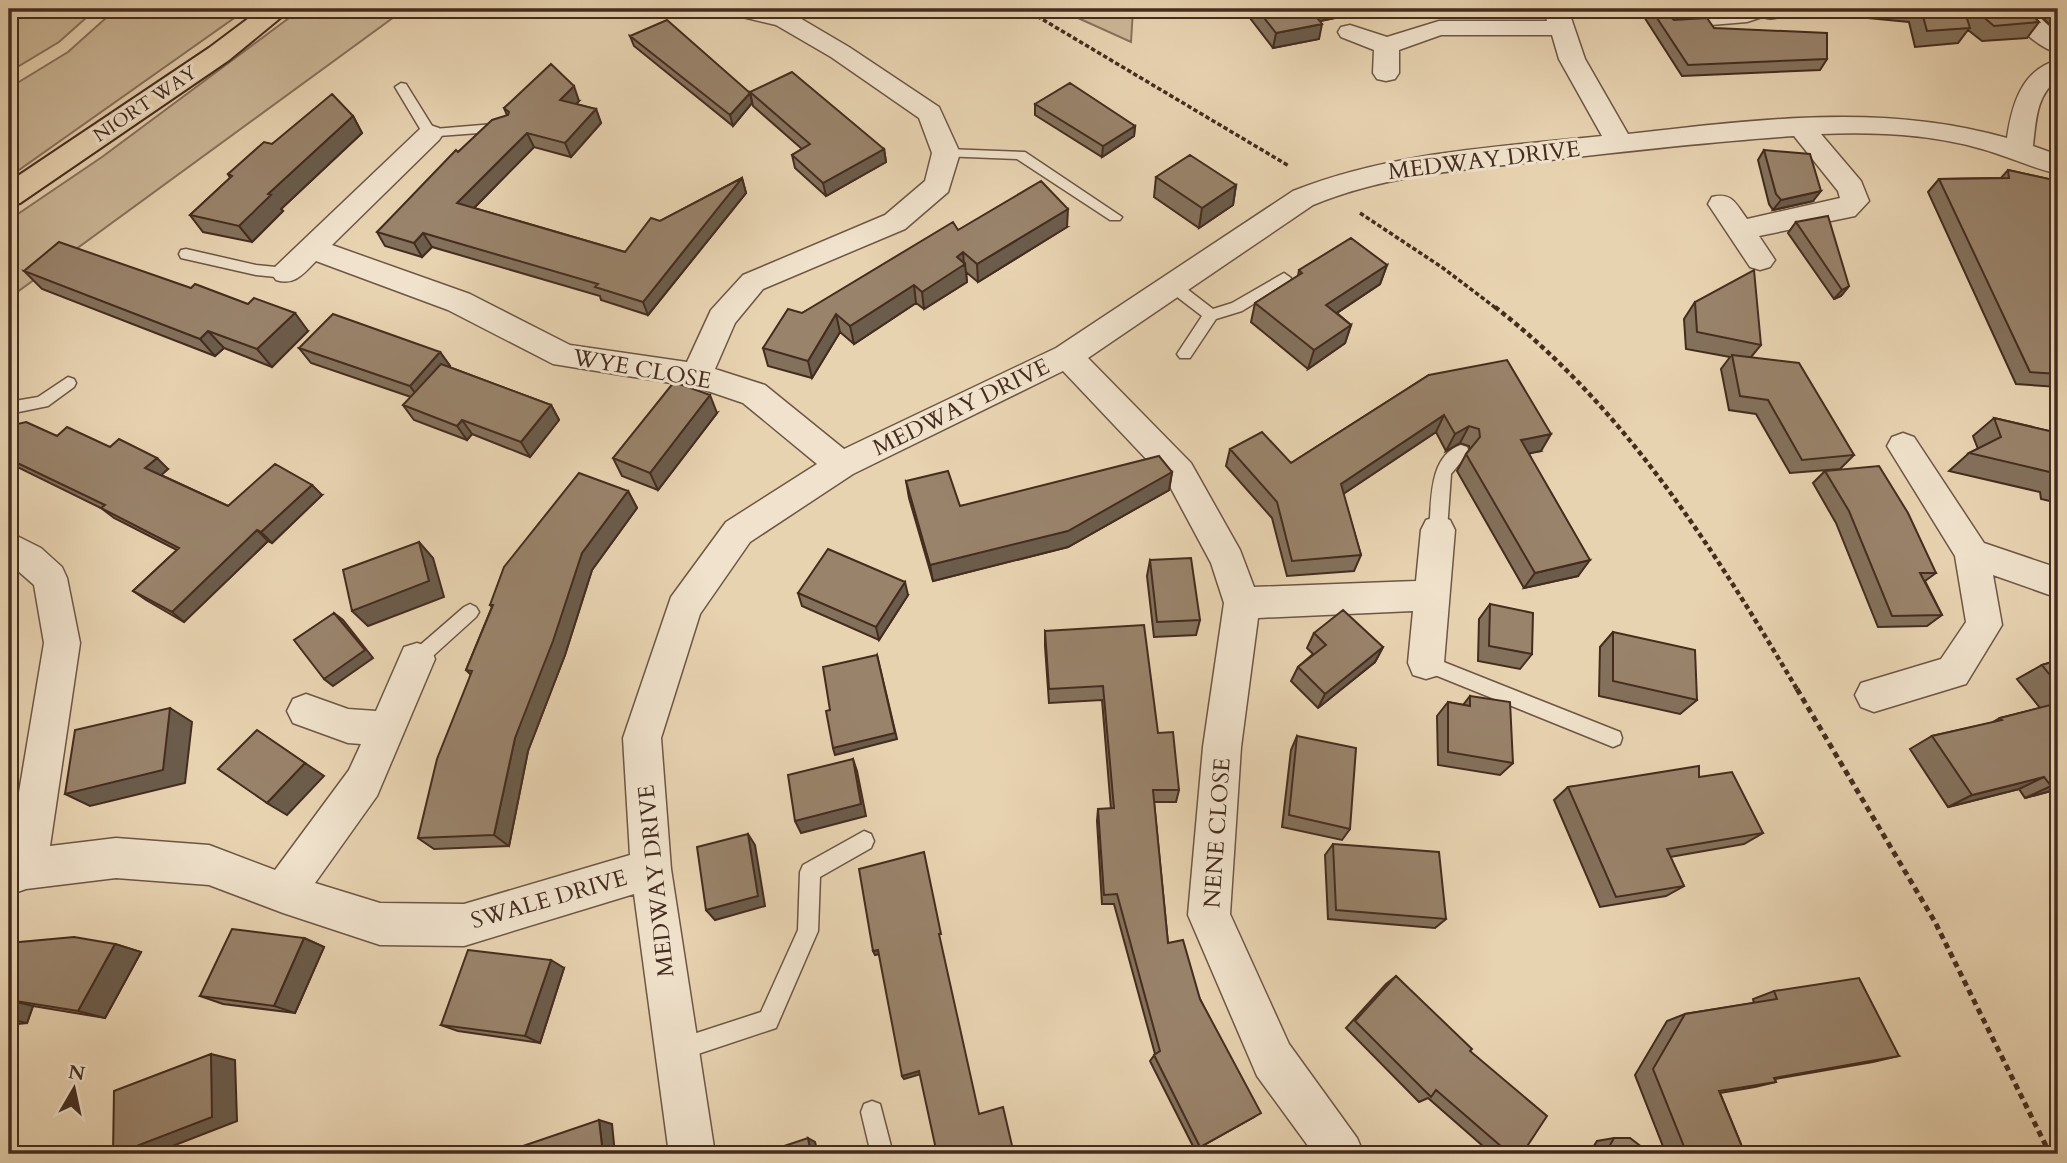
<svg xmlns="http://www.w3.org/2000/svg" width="2067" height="1163" font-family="Cardo,serif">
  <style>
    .green { fill: #ccb798; stroke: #88725c; stroke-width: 2 }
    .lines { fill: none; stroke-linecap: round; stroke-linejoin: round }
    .lane-casing { stroke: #6d5644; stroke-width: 3 }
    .street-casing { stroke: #6d5644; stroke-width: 3 }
    .highway-casing { stroke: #442c1f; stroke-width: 4 }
    .path-far2 { stroke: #442c1f; stroke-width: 3.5; stroke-dasharray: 4.5 2.5; stroke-linecap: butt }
    .path-far1 { stroke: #442c1f; stroke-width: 4.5; stroke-dasharray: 5 3.5; stroke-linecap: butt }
    .path { stroke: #442c1f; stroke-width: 5; stroke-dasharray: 6 4.5; stroke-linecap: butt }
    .lane { fill: #f0e2cc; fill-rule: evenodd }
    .street { fill: #f0e2cc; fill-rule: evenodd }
    .highway { fill: #e8d3b1; fill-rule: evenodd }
    .wall { fill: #84715c; stroke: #442c1f; stroke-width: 2 }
    .shaded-wall { fill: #6b5c4b; stroke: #442c1f; stroke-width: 2 }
    .building { fill: #99836b; stroke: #442c1f; stroke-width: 2 }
    .labels { text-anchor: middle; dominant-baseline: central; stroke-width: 6; stroke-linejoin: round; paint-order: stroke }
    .far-street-label { font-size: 19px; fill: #442c1f; stroke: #f0e2cc }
    .street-label { font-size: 23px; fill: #442c1f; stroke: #f0e2cc }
  </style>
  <rect width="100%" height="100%" fill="#e8d3b1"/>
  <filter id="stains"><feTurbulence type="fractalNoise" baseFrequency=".00286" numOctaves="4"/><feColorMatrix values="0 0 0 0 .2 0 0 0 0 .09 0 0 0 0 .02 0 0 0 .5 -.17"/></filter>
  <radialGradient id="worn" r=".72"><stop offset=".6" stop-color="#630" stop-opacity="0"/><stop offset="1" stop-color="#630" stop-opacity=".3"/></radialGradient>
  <path class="green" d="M 9,9 L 96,9 L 59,42 L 9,72 Z
    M 116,9 L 247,9 L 9,177 L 9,88 L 68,52 Z
    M 301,9 L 405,9 L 9,298 L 9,220 L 102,157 Z
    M 1058,9 L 1133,9 L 1131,42 Z"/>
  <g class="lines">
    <g class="lane-casing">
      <path id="lane" d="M 1769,9 L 1777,12 L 1747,22 L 1687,27 L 1681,23 L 1687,19 L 1747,14 Z
        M 401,83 L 406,84 L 434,129 L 506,123 L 513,127 L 506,131 L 425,137 L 395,87 Z
        M 946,149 L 1025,152 L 1122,217 L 1120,220 L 1110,220 L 1017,159 L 941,156 L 941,150 Z
        M 186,249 L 256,265 L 286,268 L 293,273 L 286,278 L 256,275 L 181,258 L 179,254 L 181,250 Z
        M 1284,273 L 1291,278 L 1289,282 L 1242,311 L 1216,319 L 1190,358 L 1180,358 L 1177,354 L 1202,316 L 1168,290 L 1166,286 L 1168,282 L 1178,282 L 1213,309 L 1232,303 Z
        M 68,377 L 74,379 L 76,383 L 74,387 L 48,406 L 9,414 L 9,402 L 38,397 Z
        M 1461,445 L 1467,447 L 1469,452 L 1451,474 L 1447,530 L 1444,535 L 1432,535 L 1429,530 C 1432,502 1428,456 1461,445 Z
        M 470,604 L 476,607 L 479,612 L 476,617 L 423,665 L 417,667 L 411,665 L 408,659 L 411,653 L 464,607 Z
        M 1426,655 L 1620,732 L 1622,738 L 1620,744 L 1613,747 L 1420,669 L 1417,663 L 1420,657 Z
        M 864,831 L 871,834 L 874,841 L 871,848 L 820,877 L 818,931 L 776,1028 L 677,1061 L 669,1058 L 666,1050 L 669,1042 L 761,1012 L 798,930 L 800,872 L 803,865 Z
        M 872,1101 L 880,1104 L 893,1154 L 871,1154 L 861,1112 L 864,1104 Z"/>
    </g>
    <g class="street-casing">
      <path id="street" d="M 727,9 L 771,9 L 793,14 L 849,47 L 939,107 L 960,153 L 948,192 L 905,229 L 763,289 L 735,323 L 715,369 L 765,385 L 844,449 L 1056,348 L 1293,191 C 1391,152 1498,147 1602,136 L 1559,59 L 1552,35 L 1441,35 L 1399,50 L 1399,73 L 1395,79 L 1386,81 L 1377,79 L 1373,73 L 1374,50 L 1341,37 L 1338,32 L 1341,27 L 1350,25 L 1387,37 L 1439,21 L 1547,21 L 1544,9 L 1568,9 L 1585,59 L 1628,134 C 1755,120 1882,102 2007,138 C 2012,105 2021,70 2058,60 L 2058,79 C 2036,95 2036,121 2033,146 L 2058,155 L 2058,174 C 2032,168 2007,156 1982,149 C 1929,134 1875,132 1821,134 L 1861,181 L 1869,201 L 1855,216 L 1759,236 L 1775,260 L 1770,267 L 1760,270 L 1750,267 L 1708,204 L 1712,197 C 1732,192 1736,204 1747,219 L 1840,198 L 1838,191 L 1794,136 C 1706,142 1619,152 1533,162 C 1457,170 1383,176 1313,205 L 1088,358 L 1191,463 L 1240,550 L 1254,587 L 1416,581 L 1421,530 L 1426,520 L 1438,516 L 1450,520 L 1455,530 L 1444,663 L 1439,675 L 1426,679 L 1413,675 L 1408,663 L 1413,611 L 1258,618 L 1241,747 L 1230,914 L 1289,1044 L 1357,1138 L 1364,1154 L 1314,1154 L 1257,1076 L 1188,915 L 1203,747 L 1224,603 L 1211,563 L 1167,481 L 1063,371 L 853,474 L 750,542 L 700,614 L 661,738 L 671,869 L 715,1154 L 669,1154 L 634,894 L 464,946 L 380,945 L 283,913 L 209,885 L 116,878 L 26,889 L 9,895 L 9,852 L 44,643 L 34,585 L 9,563 L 9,532 L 41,548 L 62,567 L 67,578 L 80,643 L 50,846 L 116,838 L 209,845 L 275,870 L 349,770 L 361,744 L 348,743 L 293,723 L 287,711 L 293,699 L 306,694 L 348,709 L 376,711 L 404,647 L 417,643 L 430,647 L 435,659 L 377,796 L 315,883 L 380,903 L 464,904 L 630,855 L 623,738 L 671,597 L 726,522 L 817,464 L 743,403 L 696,387 L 553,364 L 448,310 L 316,261 C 303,274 295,286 276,280 L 271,273 L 276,266 L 421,128 L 430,125 L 439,128 L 443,134 L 439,140 L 332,245 L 470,294 L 570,345 L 687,362 L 711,310 L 743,275 L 885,215 L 925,181 L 932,153 L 919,118 L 831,57 L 776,25 L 730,14 Z
        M 1756,9 L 1781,9 L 1783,12 L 1780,17 C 1769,20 1762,19 1756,9 Z
        M 2004,9 L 2030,9 L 2058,34 L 2058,53 C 2038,48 2016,26 2004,9 Z
        M 1903,433 L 1914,437 L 1984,543 L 2058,568 L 2058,598 L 1993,575 L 2002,625 L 1966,684 L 1874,712 L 1861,707 L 1855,695 L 1861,683 L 1941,659 L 1966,622 L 1955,556 L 1887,446 L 1892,437 Z"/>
    </g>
    <g class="highway-casing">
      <path id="highway" d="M 261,9 L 291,9 L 229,60 L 20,203 L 9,206 L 9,182 L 209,48 Z"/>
    </g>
    <path class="path-far2" d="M 1025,9 L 1289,166
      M 1360,213 L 1443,268 L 1497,309"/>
    <path class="path-far1" d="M 1495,307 C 1625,408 1715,551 1798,691"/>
    <path class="path" d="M 1797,689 L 1935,922 L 2050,1154"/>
    <use href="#lane" class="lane"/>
    <use href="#street" class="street"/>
    <use href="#highway" class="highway"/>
  </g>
  <path class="wall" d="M 1243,9 L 1379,9 L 1320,21 L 1319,39 L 1273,48 Z
    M 1639,9 L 1696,9 L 1693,16 L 1671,18 L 1674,20 L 1714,28 L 1827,59 L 1820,70 L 1682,76 Z
    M 1782,9 L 2027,9 L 2039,22 L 2027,38 L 1982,41 L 1968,30 L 1958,43 L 1915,47 L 1909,22 L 1785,10 Z
    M 2034,9 L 2058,9 L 2058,33 Z
    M 630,36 L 752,103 L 733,126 L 634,46 Z
    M 750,92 L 884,149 L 886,162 L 826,196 L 795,168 L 792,155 L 802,149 L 753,106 Z
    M 579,101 L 576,104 L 596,109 L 601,123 L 571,157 L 534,147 L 474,208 L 625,252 L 660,221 L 742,178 L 746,193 L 648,315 L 601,300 L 600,296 L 432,247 L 422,257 L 385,246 L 377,232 L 458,152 L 507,115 L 504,108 Z
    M 1035,104 L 1135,126 L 1134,136 L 1102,157 L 1035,115 Z
    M 353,116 L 362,133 L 281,209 L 283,211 L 252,242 L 203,232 L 190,215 L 230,178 L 228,174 L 272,144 Z
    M 1764,150 L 1813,201 L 1773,210 L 1769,204 L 1758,160 Z
    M 2008,170 L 2058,181 L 2058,387 L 2016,384 L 1928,192 L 1939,179 L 2001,178 Z
    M 1156,177 L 1236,185 L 1233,205 L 1199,228 L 1154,197 Z
    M 1796,222 L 1849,286 L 1841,296 L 1834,299 L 1788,233 Z
    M 1067,227 L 978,282 L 966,272 L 967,282 L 924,309 L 916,303 L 854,344 L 840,332 L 812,378 L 768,366 L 763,348 L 802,313 L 958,230 Z
    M 1387,265 L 1380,284 L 1337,313 L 1351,325 L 1345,343 L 1308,369 L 1251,322 L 1255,303 L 1298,276 L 1299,270 Z
    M 24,271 L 308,331 L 272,367 L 224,348 L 215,356 L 42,289 Z
    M 1695,302 L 1761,345 L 1751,357 L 1854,455 L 1840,469 L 1790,473 L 1756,414 L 1729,410 L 1721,369 L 1730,357 L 1686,349 L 1684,319 Z
    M 299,348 L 440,352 L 450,366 L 449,367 L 551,405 L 559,420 L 530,457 L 472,434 L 467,440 L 414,420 L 403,405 L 411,397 L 311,363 Z
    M 1429,375 L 1541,451 L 1529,453 L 1578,576 L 1524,588 L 1457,471 L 1466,454 L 1470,449 L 1469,446 L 1460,443 L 1446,451 L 1436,432 L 1343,494 L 1361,555 L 1354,571 L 1287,576 L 1272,518 L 1226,466 L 1230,449 L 1291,463 Z
    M 717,413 L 658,490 L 622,476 L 613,458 Z
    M 1994,418 L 2058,433 L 2058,503 L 2041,499 L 2040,492 L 1949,471 L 1969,453 L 1978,449 L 1973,436 Z
    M 9,426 L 110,447 L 168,469 L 161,475 L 228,506 L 322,495 L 272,543 L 268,541 L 184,622 L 146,600 L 133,591 L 177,550 L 114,518 L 101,508 L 9,463 Z
    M 1825,471 L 1936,573 L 1925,581 L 1942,615 L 1927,626 L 1878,627 L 1836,523 L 1813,483 Z
    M 1172,472 L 1169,490 L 1068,547 L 933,581 L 909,498 L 906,481 L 960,506 Z
    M 628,491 L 637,508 L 592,570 L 565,655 L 528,751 L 509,846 L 434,849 L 418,838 L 471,675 L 466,670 L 492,607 L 490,605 Z
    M 1150,560 L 1200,620 L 1196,635 L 1154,637 L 1147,576 Z
    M 798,593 L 908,595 L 879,640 L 802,606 Z
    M 1490,604 L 1532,654 L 1520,669 L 1478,661 L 1479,619 Z
    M 1045,631 L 1158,733 L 1179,790 L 1176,802 L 1154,802 L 1168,943 L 1200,999 L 1254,1117 L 1195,1150 L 1150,1061 L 1155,1054 L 1114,904 L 1102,904 L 1097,821 L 1098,809 L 1111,809 L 1102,700 L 1049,703 L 1045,646 Z
    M 1613,632 L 1697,700 L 1680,714 L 1599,696 L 1600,647 Z
    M 1314,633 L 1383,647 L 1375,662 L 1318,708 L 1291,681 L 1298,667 L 1313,654 L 1307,648 Z
    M 2058,660 L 2058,789 L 2025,798 L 2019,789 L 1948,807 L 1910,749 L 1932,736 L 1991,723 L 2000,718 L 2040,708 L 2017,679 L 2042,665 Z
    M 1470,696 L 1513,763 L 1500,775 L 1438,765 L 1437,716 L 1448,702 L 1463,705 Z
    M 1297,736 L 1350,829 L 1342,840 L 1282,827 L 1291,750 Z
    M 1699,777 L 1763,833 L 1744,844 L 1670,857 L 1684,886 L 1666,896 L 1600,907 L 1554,800 L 1568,787 Z
    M 1333,844 L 1446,919 L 1435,928 L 1328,919 L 1325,855 Z
    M 304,938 L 324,947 L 295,1013 L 223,1004 L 200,996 Z
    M 9,943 L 115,944 L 141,952 L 105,1018 L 33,1006 L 27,1023 L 9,1025 Z
    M 564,968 L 540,1043 L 458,1031 L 441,1025 Z
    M 1396,976 L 1470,1051 L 1522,1154 L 1492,1154 L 1428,1098 L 1419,1102 L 1346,1028 L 1386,984 Z
    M 1774,991 L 1899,1056 L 1873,1062 L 1775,1079 L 1776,1082 L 1755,1087 L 1720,1093 L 1745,1154 L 1666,1154 L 1635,1075 L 1667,1021 L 1685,1014 L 1754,1003 L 1753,999 Z
    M 1614,1138 L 1651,1154 L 1589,1154 L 1597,1141 Z"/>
  <path class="shaded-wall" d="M 1310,9 L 1379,9 L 1306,24 Z
    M 1322,24 L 1319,39 L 1273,48 L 1276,33 Z
    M 574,86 L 579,101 L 566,114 L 560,100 Z
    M 750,93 L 752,103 L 733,126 L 730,115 Z
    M 596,109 L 601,123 L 571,157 L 565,143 Z
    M 353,116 L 362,133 L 281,209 L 283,211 L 252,242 L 239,226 L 268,194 Z
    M 1135,126 L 1134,136 L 1102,157 L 1103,146 Z
    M 527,133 L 534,147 L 465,217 L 457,203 Z
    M 884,149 L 886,162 L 826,196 L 823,183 Z
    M 742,178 L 746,193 L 648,315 L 643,302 Z
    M 1236,185 L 1233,205 L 1199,228 L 1202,208 Z
    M 1821,191 L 1813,201 L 1773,210 L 1781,200 Z
    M 1068,209 L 1067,227 L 978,282 L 977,264 Z
    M 423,233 L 432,247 L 422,257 L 414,243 Z
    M 963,252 L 964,265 L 965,264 L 967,282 L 924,309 L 922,292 L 957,257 Z
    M 1387,265 L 1380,284 L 1320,324 L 1326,305 Z
    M 914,285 L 916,303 L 854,344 L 850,326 Z
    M 1849,286 L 1841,296 L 1834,299 L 1842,290 Z
    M 295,313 L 308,331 L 272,367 L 257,349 Z
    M 836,314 L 840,332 L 812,378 L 808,361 Z
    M 1351,325 L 1345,343 L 1308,369 L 1314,350 Z
    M 208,331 L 224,348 L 215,356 L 200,339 Z
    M 440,352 L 450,366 L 420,400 L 410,386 Z
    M 710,395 L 717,413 L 658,490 L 650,473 Z
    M 551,405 L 559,420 L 530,457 L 521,442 Z
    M 1444,415 L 1436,432 L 1334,500 L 1341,484 Z
    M 462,420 L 472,434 L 467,440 L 457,426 Z
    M 1469,426 L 1460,443 L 1446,451 L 1455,434 Z
    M 1551,434 L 1541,451 L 1511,457 L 1521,440 Z
    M 157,458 L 168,469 L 158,478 L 145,468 Z
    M 1172,472 L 1169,490 L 1068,547 L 933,581 L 930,565 Z
    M 312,485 L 322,495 L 272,543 L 261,532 Z
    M 628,491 L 637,508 L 592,570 L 565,655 L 528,751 L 509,846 L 494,835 L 515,738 L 582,553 Z
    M 257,530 L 268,541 L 184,622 L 172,612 Z
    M 419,542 L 433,558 L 444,597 L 368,626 L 352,611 Z
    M 1590,560 L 1578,576 L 1524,588 L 1535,573 Z
    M 905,582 L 908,595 L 879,640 L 876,627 Z
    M 334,613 L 343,620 L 373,658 L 333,686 L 324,679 Z
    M 1383,647 L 1375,662 L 1318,708 L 1325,694 Z
    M 877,655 L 897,739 L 835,755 L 833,748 Z
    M 170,708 L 192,722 L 185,783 L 90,806 L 65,794 Z
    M 853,759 L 857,771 L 866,816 L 801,833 L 795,821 Z
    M 305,763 L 324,776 L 287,815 L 267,803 Z
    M 2044,777 L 2019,789 L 1948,807 L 1972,795 Z
    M 2058,784 L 2058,789 L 2025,798 L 2051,786 Z
    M 748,834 L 755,845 L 765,906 L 715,920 L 706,910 Z
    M 304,938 L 324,947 L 295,1013 L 274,1006 Z
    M 115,944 L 141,952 L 105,1018 L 78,1011 Z
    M 878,950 L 880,954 L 875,955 L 873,951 Z
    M 551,960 L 564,968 L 540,1043 L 525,1036 Z
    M 9,1000 L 33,1006 L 27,1023 L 9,1019 Z
    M 211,1054 L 235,1060 L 237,1121 L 152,1154 L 116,1154 Z
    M 919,1071 L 921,1074 L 904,1079 L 902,1076 Z
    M 599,1120 L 612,1124 L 615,1154 L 603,1154 Z
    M 808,1138 L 815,1142 L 818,1154 L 811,1154 Z"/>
  <path class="building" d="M 1257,9 L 1311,9 L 1310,9 L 1322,24 L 1276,33 Z
    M 1651,9 L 1673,9 L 1667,14 L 1674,20 L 1707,18 L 1714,28 L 1827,33 L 1827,59 L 1688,65 Z
    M 1921,9 L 1964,9 L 1970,28 L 1927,31 Z
    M 1974,9 L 2027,9 L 2039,22 L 1994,26 Z
    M 667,20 L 750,93 L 730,115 L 630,36 Z
    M 551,64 L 574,86 L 560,100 L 596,109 L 565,143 L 527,133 L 457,203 L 625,252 L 651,218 L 660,221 L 742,178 L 643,302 L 595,287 L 598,284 L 423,233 L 414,243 L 377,232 L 456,150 L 458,152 L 492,120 L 508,115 L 509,112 L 504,108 Z
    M 792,72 L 884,149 L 823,183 L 792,155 L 810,144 L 750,92 Z
    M 1070,83 L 1135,126 L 1103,146 L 1035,104 Z
    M 332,94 L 353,116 L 268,194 L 271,195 L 239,226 L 190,215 L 232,176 L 228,174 L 264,142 L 272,144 Z
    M 1764,150 L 1810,154 L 1821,191 L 1781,200 L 1776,194 Z
    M 1190,155 L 1236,185 L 1202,208 L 1156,177 Z
    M 2008,170 L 2058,181 L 2058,303 L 2055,303 L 2058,309 L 2058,374 L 2030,372 L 1939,179 L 2009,178 Z
    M 1041,181 L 1068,209 L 977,264 L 963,252 L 957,257 L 965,264 L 922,292 L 914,285 L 850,326 L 836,314 L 808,361 L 763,348 L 788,309 L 802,313 L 953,222 L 958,230 Z
    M 1828,216 L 1849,286 L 1842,290 L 1796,222 Z
    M 1351,238 L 1387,265 L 1326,305 L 1351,325 L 1314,350 L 1255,303 L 1302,273 L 1299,270 Z
    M 59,242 L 191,288 L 195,284 L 248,304 L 254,298 L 295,313 L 257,349 L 208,331 L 200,339 L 24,271 Z
    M 1754,270 L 1761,345 L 1697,332 L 1695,302 Z
    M 333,314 L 440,352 L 410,386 L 299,348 Z
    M 1732,355 L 1799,363 L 1854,455 L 1802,460 L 1768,400 L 1740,396 Z
    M 1507,360 L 1551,434 L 1521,440 L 1590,560 L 1535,573 L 1466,454 L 1480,437 L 1479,429 L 1469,426 L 1455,434 L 1444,415 L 1341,484 L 1361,555 L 1292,561 L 1277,502 L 1230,449 L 1262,432 L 1291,463 L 1429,375 Z
    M 441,364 L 551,405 L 521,442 L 462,420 L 457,426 L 403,405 Z
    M 674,382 L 710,395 L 650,473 L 613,458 Z
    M 1994,418 L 2058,433 L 2058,474 L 1969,453 L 2001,437 Z
    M 26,422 L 57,436 L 67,427 L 110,447 L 119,439 L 157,458 L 145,468 L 228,506 L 275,464 L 312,485 L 261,532 L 257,530 L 172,612 L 133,591 L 179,548 L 101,508 L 105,505 L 9,459 L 9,426 Z
    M 1159,456 L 1172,472 L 1068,531 L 930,565 L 906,481 L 948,471 L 960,506 Z
    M 1879,466 L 1908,513 L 1936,573 L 1920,573 L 1942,615 L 1892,616 L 1849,511 L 1825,471 Z
    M 579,473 L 628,491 L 582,553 L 553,641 L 515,738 L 494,835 L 418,838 L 437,759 L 472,671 L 466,670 L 493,605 L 490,605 L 504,567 Z
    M 419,542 L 429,581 L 352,611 L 343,570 Z
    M 828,549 L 905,582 L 876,627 L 798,593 Z
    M 1191,558 L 1200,620 L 1157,622 L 1150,560 Z
    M 1490,604 L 1533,613 L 1532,654 L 1489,646 Z
    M 1343,610 L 1383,647 L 1325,694 L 1298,667 L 1326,645 L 1314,633 Z
    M 334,613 L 365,650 L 324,679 L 294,640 Z
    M 1144,625 L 1158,733 L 1173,732 L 1179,790 L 1153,790 L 1168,943 L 1183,940 L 1200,999 L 1261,1113 L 1200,1147 L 1154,1055 L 1160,1051 L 1117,894 L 1104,895 L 1098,809 L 1114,808 L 1103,686 L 1049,689 L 1045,631 Z
    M 1613,632 L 1695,650 L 1697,700 L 1613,681 Z
    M 877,655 L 895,733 L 833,748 L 826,711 L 830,710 L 823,667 Z
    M 2058,660 L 2058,685 L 2042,665 Z
    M 1470,696 L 1510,702 L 1513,763 L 1448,752 L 1448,702 L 1470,706 Z
    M 2058,703 L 2058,784 L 2051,786 L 2044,777 L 1972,795 L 1932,736 L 2002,720 L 2000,718 Z
    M 170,708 L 163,770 L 65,794 L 75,730 Z
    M 257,730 L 305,763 L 267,803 L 218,769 Z
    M 1297,736 L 1356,748 L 1350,829 L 1289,815 Z
    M 853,759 L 861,804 L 795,821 L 788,775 Z
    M 1699,766 L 1699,777 L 1732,772 L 1763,833 L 1667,849 L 1684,886 L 1616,897 L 1568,787 Z
    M 748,834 L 758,896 L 706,910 L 697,847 Z
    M 1333,844 L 1439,852 L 1446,919 L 1336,910 Z
    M 924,852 L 941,934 L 939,934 L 979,1114 L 1003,1107 L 1014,1154 L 937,1154 L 919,1071 L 902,1076 L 878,950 L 873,951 L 859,869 Z
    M 232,929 L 304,938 L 274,1006 L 200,996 Z
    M 74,937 L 115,944 L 78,1011 L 9,1000 L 9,943 Z
    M 468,950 L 551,960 L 525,1036 L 441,1025 Z
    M 1396,976 L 1472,1049 L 1470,1051 L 1547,1116 L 1522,1154 L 1510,1154 L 1436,1090 L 1431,1097 L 1355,1021 Z
    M 1859,978 L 1899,1056 L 1774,1078 L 1776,1082 L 1719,1091 L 1745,1154 L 1687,1154 L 1653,1069 L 1685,1014 L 1777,999 L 1774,991 Z
    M 211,1054 L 212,1117 L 116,1154 L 113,1154 L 114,1091 Z
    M 599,1120 L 603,1154 L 492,1154 L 523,1146 Z
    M 808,1138 L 811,1154 L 760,1154 Z
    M 1614,1138 L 1630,1138 L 1651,1154 L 1605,1154 Z"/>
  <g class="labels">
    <g class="far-street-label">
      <text transform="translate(145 104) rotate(-34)">NIORT WAY</text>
    </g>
    <g class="street-label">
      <text transform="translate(1484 160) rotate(-7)">MEDWAY DRIVE</text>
      <text transform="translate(642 369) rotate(10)">WYE CLOSE</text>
      <text transform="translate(961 407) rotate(-26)">MEDWAY DRIVE</text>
      <text transform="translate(1217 833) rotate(-86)">NENE CLOSE</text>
      <text transform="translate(656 881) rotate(-96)">MEDWAY DRIVE</text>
      <text transform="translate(549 899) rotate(-16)">SWALE DRIVE</text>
    </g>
  </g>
  <rect width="2067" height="1163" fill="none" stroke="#e8d3b1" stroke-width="35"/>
  <rect x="10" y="10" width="2046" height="1142" fill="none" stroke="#442c1f" stroke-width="3.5"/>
  <rect x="18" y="18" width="2032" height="1128" fill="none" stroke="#442c1f" stroke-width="2"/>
  <g transform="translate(74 1089) rotate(9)" stroke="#f0e2cc" stroke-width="5" paint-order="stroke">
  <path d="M0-5L12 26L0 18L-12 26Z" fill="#442c1f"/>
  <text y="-10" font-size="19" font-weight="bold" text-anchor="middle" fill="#442c1f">N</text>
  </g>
  <rect width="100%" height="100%" filter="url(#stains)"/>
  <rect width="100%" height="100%" fill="url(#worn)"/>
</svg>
